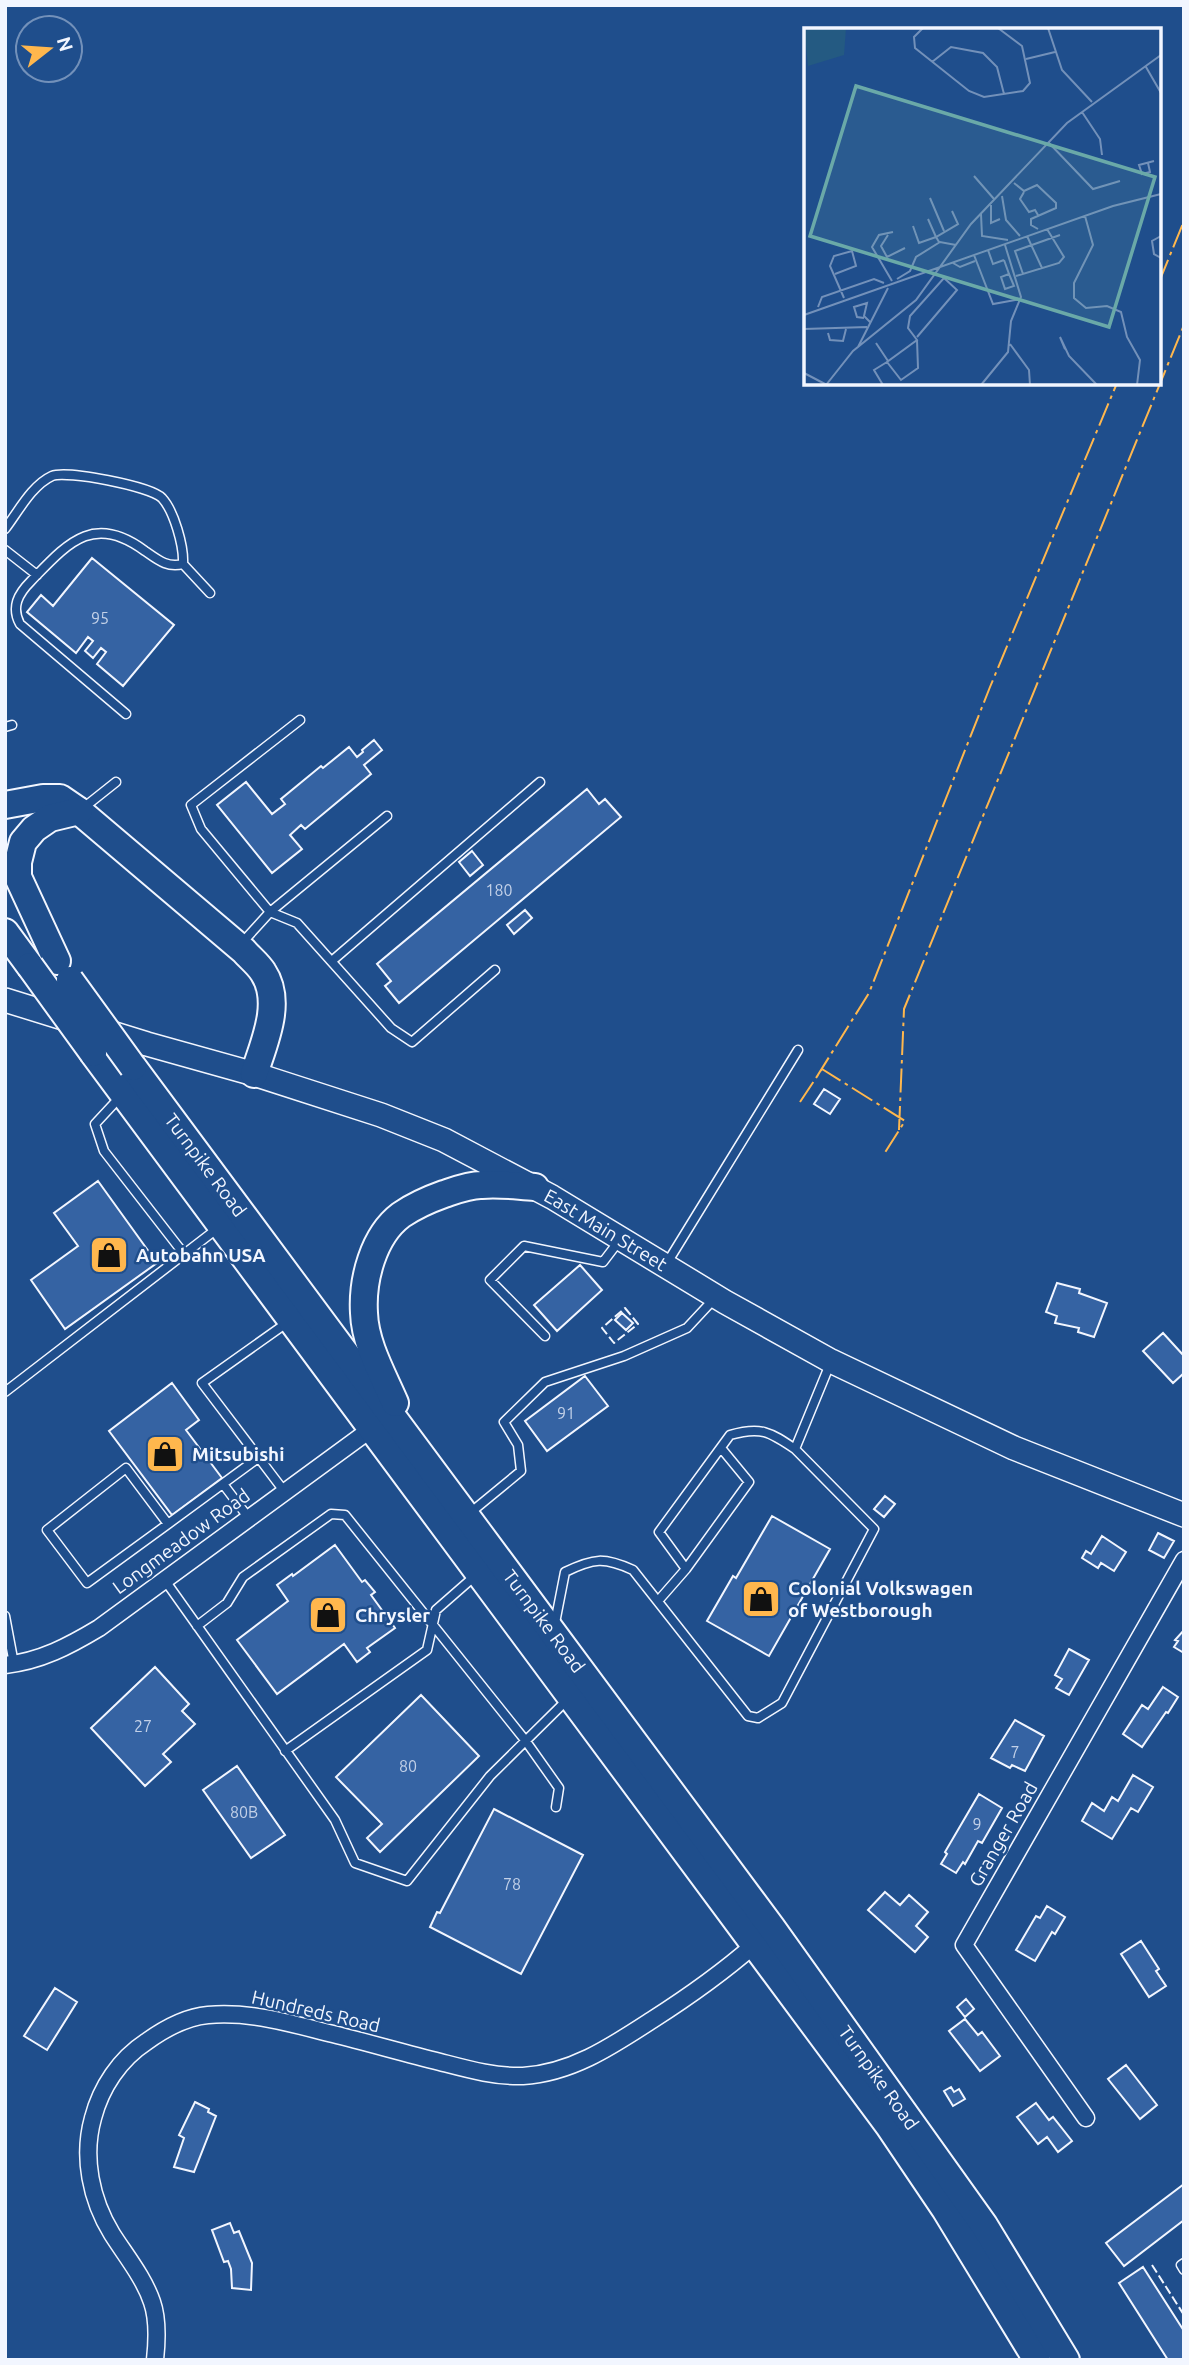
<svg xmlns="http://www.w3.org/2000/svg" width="1189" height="2365" font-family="Ubuntu,sans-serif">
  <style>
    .building { fill: #3563a3; stroke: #f2f6ff; stroke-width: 2 }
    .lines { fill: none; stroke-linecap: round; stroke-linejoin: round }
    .service-casing { stroke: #f2f6ff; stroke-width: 11 }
    .minor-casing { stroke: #f2f6ff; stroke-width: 19 }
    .secondary-casing { stroke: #f2f6ff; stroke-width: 26 }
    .trunk-casing { stroke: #f2f6ff; stroke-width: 30 }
    .service { stroke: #1f4e8c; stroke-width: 8 }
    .minor { stroke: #1f4e8c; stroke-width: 16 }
    .secondary { stroke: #1f4e8c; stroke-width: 23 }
    .trunk { stroke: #1f4e8c; stroke-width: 26 }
    .trunk-bridge-casing { stroke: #f2f6ff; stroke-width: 30; stroke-linecap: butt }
    .trunk-bridge { stroke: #1f4e8c; stroke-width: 26 }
    .fence { stroke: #f2f6ff; stroke-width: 2; stroke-dasharray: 9 3.5; stroke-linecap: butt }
    .power { stroke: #ffb74d; stroke-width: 2; stroke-dasharray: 24 5 3.5 5; stroke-linecap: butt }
    .labels { text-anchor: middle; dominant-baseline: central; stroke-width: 5; stroke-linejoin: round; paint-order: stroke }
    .number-label { font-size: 16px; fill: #c3d1e8 }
    .street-label { font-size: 19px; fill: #f2f6ff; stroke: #1f4e8c }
    .poi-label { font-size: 19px; font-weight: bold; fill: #f2f6ff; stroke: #1f4e8c; text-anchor: start }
    .inset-road { fill: none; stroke: #7391ba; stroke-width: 2 }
    .view { fill: #6aa9a8; fill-opacity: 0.15; stroke: #6aa9a8; stroke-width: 3.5 }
    .inset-edge { fill: none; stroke: #f2f6ff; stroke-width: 3.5 }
  </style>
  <rect width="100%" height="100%" fill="#1f4e8c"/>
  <path class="building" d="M 92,558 L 174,625 L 123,686 L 97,664 L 106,652 L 101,648 L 93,658 L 85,651 L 93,641 L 88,637 L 76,653 L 27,612 L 41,595 L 53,606 Z
    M 374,740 L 382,750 L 364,765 L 371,774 L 305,829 L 301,825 L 290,835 L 302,849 L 272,873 L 217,805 L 246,782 L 272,814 L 285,804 L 281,799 L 321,766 L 323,768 L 349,747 L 357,757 L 363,752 L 362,750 Z
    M 587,789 L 599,804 L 605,799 L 621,817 L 399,1003 L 385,986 L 391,981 L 377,964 Z
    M 472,851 L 483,865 L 470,876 L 459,862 Z
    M 525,910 L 532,918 L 514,934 L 507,925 Z
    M 824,1089 L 840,1099 L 830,1114 L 814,1104 Z
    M 98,1181 L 157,1263 L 65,1329 L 31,1280 L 78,1246 L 54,1213 Z
    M 580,1265 L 602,1290 L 557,1331 L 534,1305 Z
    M 1057,1283 L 1080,1289 L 1079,1293 L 1107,1303 L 1094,1337 L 1078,1332 L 1079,1328 L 1055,1323 L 1057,1316 L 1046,1312 Z
    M 622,1313 L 633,1323 L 626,1330 L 615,1320 Z
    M 1163,1333 L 1184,1356 L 1184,1373 L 1173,1383 L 1143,1351 Z
    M 585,1376 L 608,1406 L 547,1451 L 525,1421 Z
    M 172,1383 L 199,1420 L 186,1430 L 222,1478 L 172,1515 L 109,1431 Z
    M 885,1496 L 895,1504 L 884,1517 L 874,1509 Z
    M 772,1516 L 830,1549 L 769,1656 L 707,1621 L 733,1576 L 736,1578 Z
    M 1158,1533 L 1174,1541 L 1164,1558 L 1149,1550 Z
    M 1102,1536 L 1126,1552 L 1114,1571 L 1101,1563 L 1098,1568 L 1082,1558 L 1086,1551 L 1091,1554 Z
    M 335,1545 L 362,1582 L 365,1580 L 375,1592 L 371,1595 L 395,1628 L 367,1648 L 370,1652 L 357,1662 L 344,1644 L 277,1694 L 237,1640 L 288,1601 L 277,1585 L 292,1574 L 293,1576 Z
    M 1184,1630 L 1184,1653 L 1174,1647 L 1178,1641 L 1175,1640 Z
    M 1069,1649 L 1089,1660 L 1069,1695 L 1056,1688 L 1062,1679 L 1055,1675 Z
    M 155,1667 L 189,1704 L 182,1711 L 195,1724 L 163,1754 L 171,1762 L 145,1786 L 91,1728 Z
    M 1163,1687 L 1178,1697 L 1168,1713 L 1166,1712 L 1142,1747 L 1123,1734 L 1142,1705 L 1148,1709 Z
    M 421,1695 L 479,1756 L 380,1852 L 367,1838 L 382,1824 L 336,1777 Z
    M 1015,1720 L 1044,1736 L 1025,1771 L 1012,1765 L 1010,1768 L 991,1758 Z
    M 237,1766 L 285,1835 L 251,1858 L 203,1790 Z
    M 1133,1775 L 1153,1787 L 1138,1812 L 1131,1808 L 1112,1839 L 1082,1821 L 1092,1803 L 1104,1811 L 1112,1797 L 1118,1801 Z
    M 979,1794 L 1002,1808 L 982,1843 L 978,1841 L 965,1864 L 963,1862 L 956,1873 L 941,1864 L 947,1854 L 945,1852 Z
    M 494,1809 L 583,1855 L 521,1974 L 430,1927 L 437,1912 L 440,1913 Z
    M 885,1892 L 900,1905 L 909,1895 L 928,1912 L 916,1926 L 928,1937 L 915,1952 L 868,1910 Z
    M 1047,1906 L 1065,1917 L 1055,1934 L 1052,1932 L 1035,1961 L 1016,1950 L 1036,1916 L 1040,1918 Z
    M 1141,1941 L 1159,1969 L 1156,1971 L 1166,1986 L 1149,1997 L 1121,1954 Z
    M 55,1988 L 77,2002 L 47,2050 L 24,2036 Z
    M 966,1999 L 974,2009 L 965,2017 L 957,2007 Z
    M 965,2019 L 978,2035 L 982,2032 L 1000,2056 L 980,2071 L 949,2031 Z
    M 1126,2065 L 1157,2105 L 1140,2119 L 1108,2079 Z
    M 951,2087 L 954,2092 L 959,2089 L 965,2099 L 953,2106 L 944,2091 Z
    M 195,2102 L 209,2109 L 208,2112 L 216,2116 L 194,2172 L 174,2167 L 184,2138 L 179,2135 Z
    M 1036,2103 L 1049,2120 L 1053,2117 L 1072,2141 L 1058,2152 L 1047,2137 L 1038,2144 L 1017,2117 Z
    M 1184,2184 L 1184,2220 L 1124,2266 L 1106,2243 Z
    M 230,2223 L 234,2233 L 239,2231 L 252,2263 L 251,2290 L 232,2288 L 231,2269 L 228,2261 L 224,2262 L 212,2230 Z
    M 1143,2267 L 1184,2331 L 1184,2360 L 1168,2360 L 1119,2283 Z"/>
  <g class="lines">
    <g class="service-casing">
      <path id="service" d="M 5,529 C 18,512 32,485 52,476 C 66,470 150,486 162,498 C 174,511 184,546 183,564 L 210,593
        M 5,550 L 37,575
        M 126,714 L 20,624 C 11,607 18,594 31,581 C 67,544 93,512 145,551 C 158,560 167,568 183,564
        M 5,727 L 12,725
        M 82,809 L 116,782
        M 387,816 L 270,912 L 297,923 L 391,1028 L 412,1042 L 495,970
        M 241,944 L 270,912 L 201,829 L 191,805 L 300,720
        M 333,960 L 540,782
        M 121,1096 L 95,1124 L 104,1151 L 184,1254
        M 667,1263 L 798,1050
        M 545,1336 L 490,1280 L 524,1246 L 603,1262 L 619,1241
        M 5,1392 L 218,1228
        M 223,1484 L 248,1517
        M 284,1491 L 202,1383 L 288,1322
        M 470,1513 L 521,1471 L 518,1445 L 504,1422 L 545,1382 L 624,1356 L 687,1328 L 714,1299
        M 168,1524 L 87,1583 L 47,1530 L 126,1468 L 168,1524 L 258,1458
        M 686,1569 L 749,1482 L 721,1448
        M 164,1579 L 335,1820 L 355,1863 L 407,1881 L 490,1776 L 568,1699
        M 658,1601 L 686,1569 L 659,1532 L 730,1435 C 761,1426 770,1432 795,1449
        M 5,1616 L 14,1664
        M 555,1623 L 565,1572 C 594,1558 604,1557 633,1570 L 748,1716 L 758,1718 L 782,1703 L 874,1529 L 795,1449 L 830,1364
        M 197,1626 L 227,1603 L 243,1577 L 331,1514 L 345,1515 L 525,1740 L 559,1788 L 556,1807
        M 285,1751 L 427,1650 L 436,1610 L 476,1575
        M 1184,2263 L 1181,2265 L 1184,2270"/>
    </g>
    <g class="minor-casing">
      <path id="minor" d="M 5,1665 C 41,1661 69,1646 99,1628 L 371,1429
        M 1086,2118 L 964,1945 L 1184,1560
        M 155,2360 C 157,2342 158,2319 152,2302 C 144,2278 126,2256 112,2234 C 91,2200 82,2157 93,2118 C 101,2087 120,2059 146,2042 C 164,2029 185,2017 208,2015 C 251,2011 292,2024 333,2034 C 369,2043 404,2053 440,2062 C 467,2069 495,2077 523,2076 C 572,2073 612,2046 652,2020 C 688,1997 722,1973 754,1945"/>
    </g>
    <g class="secondary-casing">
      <g id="secondary">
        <path id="s1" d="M 5,1000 L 147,1044 L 254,1074 L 381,1115 L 444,1140 L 552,1197 L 725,1302 L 831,1361 L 1014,1448 L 1184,1515"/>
      </g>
    </g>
    <g class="trunk-casing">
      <g id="trunk">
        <path d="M 5,805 L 43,798 L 60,798 L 79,811 L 244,951 C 250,958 258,964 263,972 C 283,1002 264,1043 254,1074"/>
        <path d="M 5,932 L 30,966"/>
        <path d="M 57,961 L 18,877 L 18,862 L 23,842 L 34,829 L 50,818 L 79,811"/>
        <path d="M 93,1053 L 889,2126 L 945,2209 L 1037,2360"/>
        <path id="s2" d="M 133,1067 L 772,1928 L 984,2225 L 1066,2360"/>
        <path d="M 395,1403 C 383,1375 365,1344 364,1313 C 362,1280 373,1236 401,1215 C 414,1206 430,1199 444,1194 C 456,1190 469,1185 481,1185 C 499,1183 517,1186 535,1187"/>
      </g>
    </g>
    <use href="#service" class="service"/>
    <use href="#minor" class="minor"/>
    <use href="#secondary" class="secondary"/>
    <use href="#trunk" class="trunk"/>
    <g class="trunk-bridge-casing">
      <path id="trunk-bridge" d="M 30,966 L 93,1053
        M 70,980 L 133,1067"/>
    </g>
    <use href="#trunk-bridge" class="trunk-bridge"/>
    <path class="fence" d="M 625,1308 L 638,1324 L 614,1343 L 602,1328 Z
      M 1152,2265 L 1184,2315"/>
    <path class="power" d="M 1159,282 L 1184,221
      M 816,1078 L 869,993 L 990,687 L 1117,383
      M 800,1102 L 822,1069 L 905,1121 L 884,1154
      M 899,1130 L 904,1009 L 1184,325"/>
  </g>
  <defs>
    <g id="shop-square" transform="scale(2.0125)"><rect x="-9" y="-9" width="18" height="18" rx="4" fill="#ffb74d" stroke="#1f4e8c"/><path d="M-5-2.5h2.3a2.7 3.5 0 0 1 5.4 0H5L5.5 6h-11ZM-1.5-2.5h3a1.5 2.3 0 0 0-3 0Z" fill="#111"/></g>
  </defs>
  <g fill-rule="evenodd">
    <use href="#shop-square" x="109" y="1255"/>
    <use href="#shop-square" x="165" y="1454"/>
    <use href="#shop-square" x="761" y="1599"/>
    <use href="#shop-square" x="328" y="1615"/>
  </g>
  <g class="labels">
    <g class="number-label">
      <text x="100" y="618">95</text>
      <text x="499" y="890">180</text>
      <text x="566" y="1413">91</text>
      <text x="143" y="1726">27</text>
      <text x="1015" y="1752">7</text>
      <text x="408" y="1766">80</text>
      <text x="244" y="1812">80B</text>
      <text x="977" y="1824">9</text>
      <text x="512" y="1884">78</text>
    </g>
    <g class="street-label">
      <text stroke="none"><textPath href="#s2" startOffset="122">Turnpike Road</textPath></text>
      <text stroke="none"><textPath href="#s1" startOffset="646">East Main Street</textPath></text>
      <text transform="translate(181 1541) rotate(-36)">Longmeadow Road</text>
      <text stroke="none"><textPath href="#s2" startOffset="690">Turnpike Road</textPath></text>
      <text transform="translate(1003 1834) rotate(-60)">Granger Road</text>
      <text transform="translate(316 2011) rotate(13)">Hundreds Road</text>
      <text stroke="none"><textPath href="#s2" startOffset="1256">Turnpike Road</textPath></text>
    </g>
    <g class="poi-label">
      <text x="136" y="1255">Autobahn USA</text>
      <text x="192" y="1454">Mitsubishi</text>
      <text x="788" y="1588">Colonial Volkswagen<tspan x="788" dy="22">of Westborough</tspan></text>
      <text x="355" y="1615">Chrysler</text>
    </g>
  </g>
  <g transform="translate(804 28)">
    <rect width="357" height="357" fill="#1f4e8c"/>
    <path d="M 0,0 L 42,0 L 40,27 L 4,38 Z" fill="#245a82"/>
    <path class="inset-road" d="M 119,0 L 110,9 L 111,20 L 165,63 L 180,69 L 219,63 L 226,55 L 218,18 L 194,0M 244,0 L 258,42 L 288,74M 222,31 L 251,24M 128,34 L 147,19 L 179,25 L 193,39 L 200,66M 342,39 L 357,65M 278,84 L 296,111 L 298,127M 245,115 L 289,161 L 316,153M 344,135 L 346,144 L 338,146 L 335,137 L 350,133M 170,148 L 190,171M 210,155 L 220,163 L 233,157 L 252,175 L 252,180 L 227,191 L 227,197 L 234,201M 220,164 L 216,171 L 225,184 L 231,182 L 234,187M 198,168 L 202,192 L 216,208M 126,170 L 140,203M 187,177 L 187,195 L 196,191M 177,186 L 178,208 L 204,212M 281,188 L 289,217 L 270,255 L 270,270 L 282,280 L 303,278 L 317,284 L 323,309 L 336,332 L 333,357M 124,191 L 132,209 L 154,196 L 148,183M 109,198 L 115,215 L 132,209 L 135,214M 84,207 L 77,218 L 83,229 L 101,220M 223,208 L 238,240M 357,208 L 348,213 L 350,226 L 357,230M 184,222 L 189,236 L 200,232M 170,227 L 189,276 L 217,271M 200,232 L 205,246 L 197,249 L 201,261 L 210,258 L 205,246M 149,235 L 156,239 L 171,233M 31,246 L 52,238 L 48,223 L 30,228 L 26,238 L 40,270M 219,246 L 211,223 L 256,207M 212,248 L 255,235 L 260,229 L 243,201M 93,251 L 106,243 L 112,229 L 136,214 L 152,217M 88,253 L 68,219 L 75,207 L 89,204M 14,279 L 18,269 L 70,251 L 80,255M 0,287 L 309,178 L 357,166M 60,290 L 53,289 L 50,279 L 63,275 L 60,288 L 66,294M 0,301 L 63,299M 24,305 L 26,312 L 39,313 L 42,301M 113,309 L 153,262 L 140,250 L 106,288 L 104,300 L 113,312 L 83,334 L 97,352 L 114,340 L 113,312M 72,315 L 84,333M 206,316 L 225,342 L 226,357M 54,319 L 84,260M 261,321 L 256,309 L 265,328 L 293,357M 0,345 L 23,357M 22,357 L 49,323 L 112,272 L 167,196 L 263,95 L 357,27M 79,357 L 70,342 L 83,334M 177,357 L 204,324 L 207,293 L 217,269 L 201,217"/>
    <path class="view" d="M 52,58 L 351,149 L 305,299 L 6,208 Z"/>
    <rect width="357" height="357" class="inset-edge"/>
  </g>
  <rect width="1189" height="2365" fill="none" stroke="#f2f6ff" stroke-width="14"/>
  <g transform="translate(49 49) rotate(73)"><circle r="33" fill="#1f4e8c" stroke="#7391ba" stroke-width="2"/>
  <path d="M0-5L12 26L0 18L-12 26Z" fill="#ffb74d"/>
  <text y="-10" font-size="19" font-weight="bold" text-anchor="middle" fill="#f2f6ff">N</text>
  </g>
</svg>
